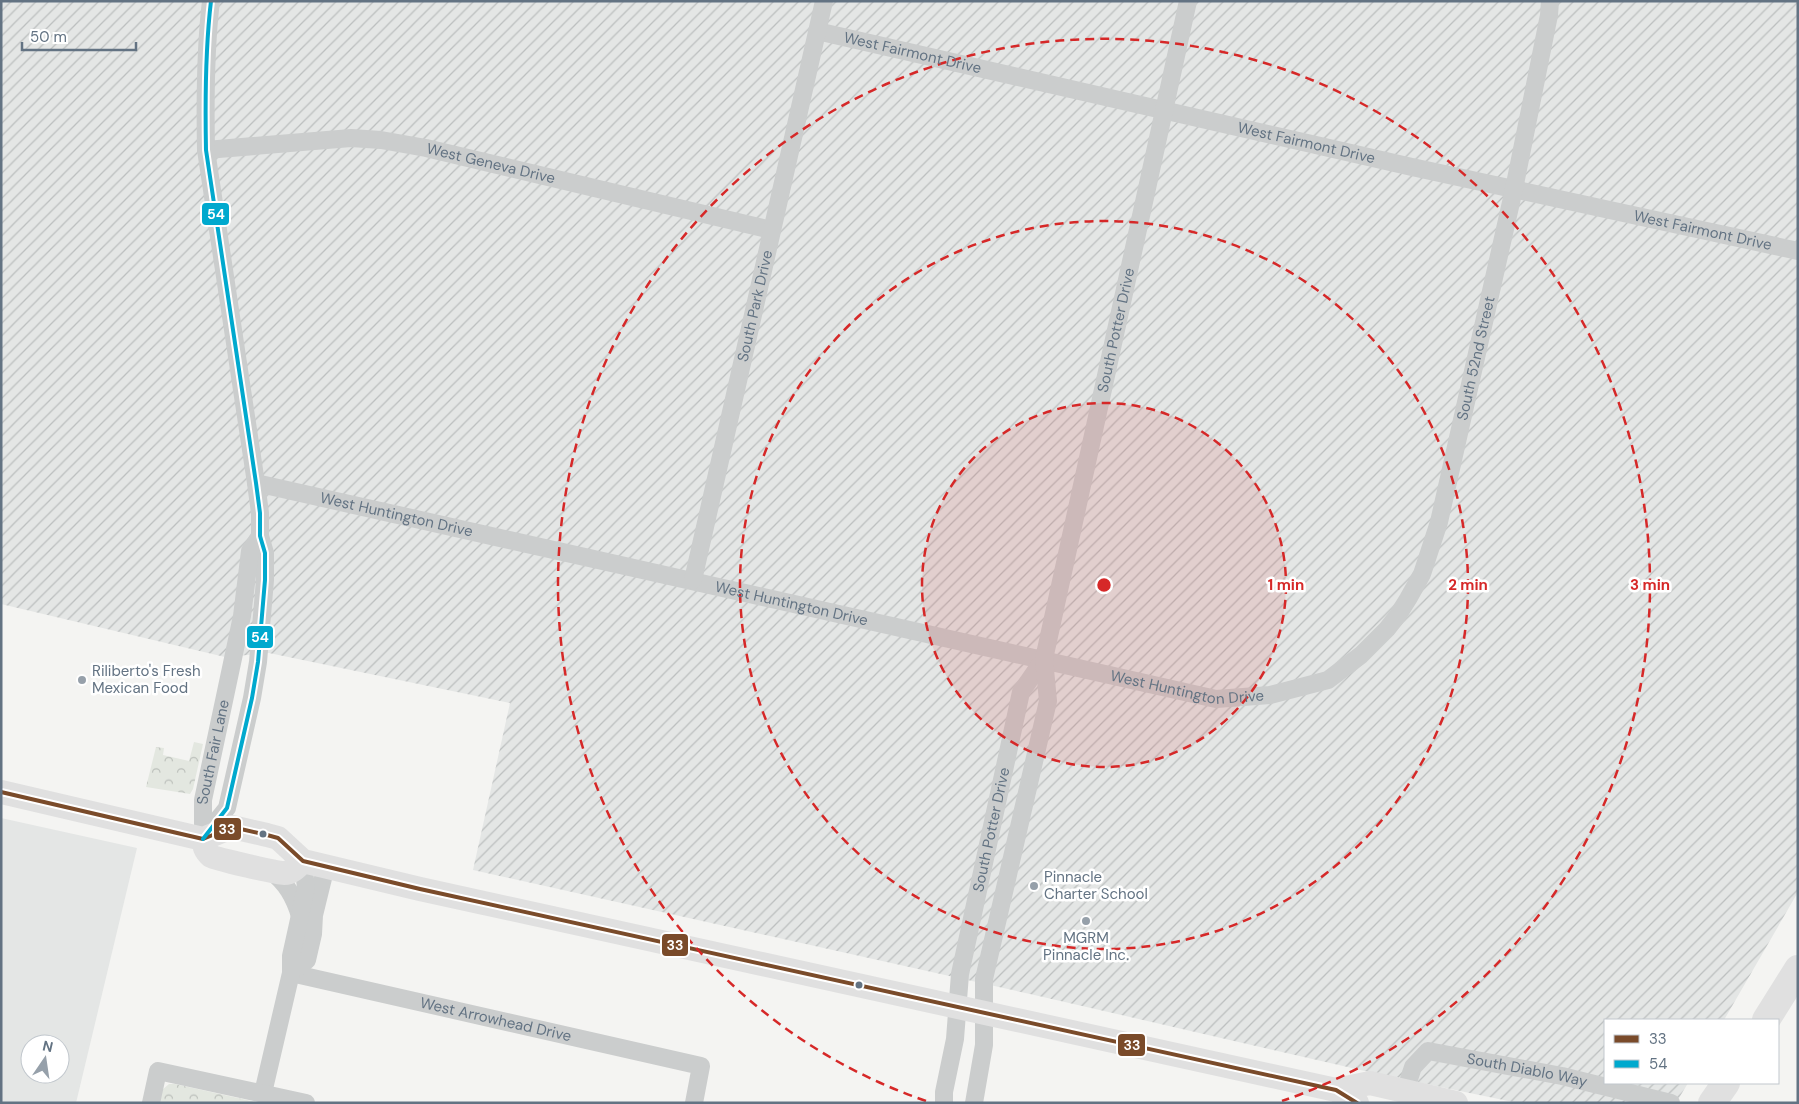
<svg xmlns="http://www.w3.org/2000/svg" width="1799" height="1104" font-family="'DM Sans',sans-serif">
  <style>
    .built { fill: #e4e6e5; fill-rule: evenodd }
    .industrial { fill: url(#industrial-furrows) }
    .forest { fill: url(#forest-crowns) }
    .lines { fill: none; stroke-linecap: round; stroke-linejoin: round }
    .street { stroke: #cbcdcd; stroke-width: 18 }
    .secondary { stroke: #e0e0e0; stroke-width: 24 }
    .highway { stroke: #e0e0e0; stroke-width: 28 }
    .bus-1-casing { stroke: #fff; stroke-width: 8 }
    .bus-2-casing { stroke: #fff; stroke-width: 8 }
    .bus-1 { stroke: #7a4b2a; stroke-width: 4 }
    .bus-2 { stroke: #00a9ce; stroke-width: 4 }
    .ring { fill: none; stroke: #d62828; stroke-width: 2.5; stroke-dasharray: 9 6 }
    .poi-dot { fill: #96a0aa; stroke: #fff; stroke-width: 2 }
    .bus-dot { fill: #637383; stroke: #fff; stroke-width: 2 }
    .labels { text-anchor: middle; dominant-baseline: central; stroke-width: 5; stroke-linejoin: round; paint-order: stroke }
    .street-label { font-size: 15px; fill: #637383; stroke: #fff }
    .poi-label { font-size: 15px; fill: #637383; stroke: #fff; text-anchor: start }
    .centre { fill: #d62828; stroke: #fff; stroke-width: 2.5 }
    .ring-label { font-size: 15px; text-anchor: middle; font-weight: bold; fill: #d62828; stroke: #fff; stroke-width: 5; stroke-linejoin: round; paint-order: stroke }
    .line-badge { stroke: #fff; stroke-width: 2 }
    .badge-label { font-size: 14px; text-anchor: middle; font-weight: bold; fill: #fff }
  </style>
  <defs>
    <pattern id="industrial-furrows" width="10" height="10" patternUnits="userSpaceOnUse" patternTransform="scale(1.25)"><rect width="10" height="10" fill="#e4e6e5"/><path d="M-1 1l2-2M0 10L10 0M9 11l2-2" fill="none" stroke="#bcbfbf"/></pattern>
    <pattern id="forest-crowns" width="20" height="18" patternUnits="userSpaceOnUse" patternTransform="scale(1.25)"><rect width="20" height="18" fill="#e3e7e0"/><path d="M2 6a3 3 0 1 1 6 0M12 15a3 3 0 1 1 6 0" fill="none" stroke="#bcc0bb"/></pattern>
  </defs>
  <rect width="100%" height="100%" fill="#f4f4f2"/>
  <path class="built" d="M 1,818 L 137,848 L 76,1103 L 1,1103 ZM 30,1044 L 60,1044 L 60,1074 L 30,1074 Z"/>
  <path class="industrial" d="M 1,1 L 1798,1 L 1798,892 L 1724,1020 L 1605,1020 L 1605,1083 L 1688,1083 L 1676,1103 L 1518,1103 L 1378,1074 L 1030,994 L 473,870 L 510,703 L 269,653 L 225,657 L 1,604 Z"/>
  <path class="forest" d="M 194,742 L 203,744 L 193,789 L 190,794 L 146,787 L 156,747 L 164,748 L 163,755 L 189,761 Z
    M 169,1084 L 175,1084 L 260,1103 L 159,1103 L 162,1090 Z"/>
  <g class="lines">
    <g class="street">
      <path id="s1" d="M 817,31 L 1412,167 L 1798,251"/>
      <path id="s2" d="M 206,150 L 351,138 L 381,140 L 426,148 L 771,230"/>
      <path id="s3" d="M 256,483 L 1216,699 L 1270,695 L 1328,680 L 1361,655 L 1387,629 L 1398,615 L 1408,599 L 1422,574 L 1439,522 L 1514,189 L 1549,15 L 1550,1"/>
      <path id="s4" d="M 693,580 L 824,1"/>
      <path d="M 203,838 L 227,808 L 252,698 L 258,662 L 265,580 L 265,553 L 260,536 L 260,513 L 256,483 L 206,150 C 205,100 205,51 211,1"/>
      <path id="s5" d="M 203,839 L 203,800 L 242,616 L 250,551 L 260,536"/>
      <path d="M 270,870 C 286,883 294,896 300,916"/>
      <path id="s6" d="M 291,973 L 701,1066 L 694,1103"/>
      <path d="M 291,973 L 307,960 L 313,934 L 314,915 L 326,866"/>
      <path id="s7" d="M 1405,1091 L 1413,1067 L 1428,1051 L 1562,1076 L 1671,1103"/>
      <path d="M 263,1093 L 291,973 L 291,956 L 306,888 L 303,861"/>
      <path d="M 151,1103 L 158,1071 L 306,1103"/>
      <path id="s8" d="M 944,1103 L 944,1092 L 955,1039 L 960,974 L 1021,692 L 1044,659"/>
      <path id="s9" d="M 974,1103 L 984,1045 L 984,979 L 1048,701 L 1044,659 L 1188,1"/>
    </g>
    <path class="secondary" d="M 1,792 L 203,839 L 232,827 L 267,835 L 278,838 L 303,861 L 420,889 L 1336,1090 L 1357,1103
      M 203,839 C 204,846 205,851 211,856 C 216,859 277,873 284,873 C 292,873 298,866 303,861
      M 1336,1090 L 1370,1083 L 1456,1103"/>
    <path class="highway" d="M 1766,1020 L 1798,969
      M 1712,1103 L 1726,1083"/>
    <g class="bus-1-casing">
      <path id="bus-1" d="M 1,792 L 203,839 L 232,827 L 267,835 L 278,838 L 303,861 L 420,889 L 1336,1090 L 1357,1103"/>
    </g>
    <g class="bus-2-casing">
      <path id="bus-2" d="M 203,839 L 227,808 L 252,698 L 258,662 L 265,580 L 265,553 L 260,536 L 260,513 L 256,483 L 206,150 C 205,100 205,51 211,1"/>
    </g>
    <use href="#bus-1" class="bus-1"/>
    <use href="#bus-2" class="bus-2"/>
  </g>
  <circle cx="1104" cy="585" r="182" fill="#d62828" fill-opacity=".12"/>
  <g class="ring">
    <circle cx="1104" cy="585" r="182"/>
    <circle cx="1104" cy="585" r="364"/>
    <path d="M926 1101A546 546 0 1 1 1282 1101"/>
  </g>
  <g class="poi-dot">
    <circle cx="82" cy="680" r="5"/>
    <circle cx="1034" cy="886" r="5"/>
    <circle cx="1086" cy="921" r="5"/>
  </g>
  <g class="bus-dot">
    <circle cx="263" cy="834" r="4.5"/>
    <circle cx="859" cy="985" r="4.5"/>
  </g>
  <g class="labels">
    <g class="street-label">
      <text stroke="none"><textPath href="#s1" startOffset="98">West Fairmont Drive</textPath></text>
      <text stroke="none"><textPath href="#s1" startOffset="502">West Fairmont Drive</textPath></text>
      <text stroke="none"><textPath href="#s2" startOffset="288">West Geneva Drive</textPath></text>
      <text stroke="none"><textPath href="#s1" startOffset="908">West Fairmont Drive</textPath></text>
      <text stroke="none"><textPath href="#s4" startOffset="281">South Park Drive</textPath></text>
      <text stroke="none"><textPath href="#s9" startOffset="789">South Potter Drive</textPath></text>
      <text stroke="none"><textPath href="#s3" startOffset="1464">South 52nd Street</textPath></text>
      <text stroke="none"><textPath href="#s3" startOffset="144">West Huntington Drive</textPath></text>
      <text stroke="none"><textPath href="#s3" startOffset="549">West Huntington Drive</textPath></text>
      <text stroke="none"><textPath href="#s3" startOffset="954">West Huntington Drive</textPath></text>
      <text stroke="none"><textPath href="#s5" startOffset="88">South Fair Lane</textPath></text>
      <text stroke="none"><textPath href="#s8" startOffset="278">South Potter Drive</textPath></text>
      <text stroke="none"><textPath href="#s6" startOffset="210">West Arrowhead Drive</textPath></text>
      <text stroke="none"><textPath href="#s7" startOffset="148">South Diablo Way</textPath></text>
    </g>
    <g class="poi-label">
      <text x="92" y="671">Riliberto's Fresh<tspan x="92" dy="17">Mexican Food</tspan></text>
      <text x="1044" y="877">Pinnacle<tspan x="1044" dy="17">Charter School</tspan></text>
      <text x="1086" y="938" text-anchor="middle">MGRM<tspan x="1086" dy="17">Pinnacle Inc.</tspan></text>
    </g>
  </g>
  <circle cx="1104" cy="585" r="8" class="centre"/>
  <g class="ring-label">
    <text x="1286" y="590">1 min</text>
    <text x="1468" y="590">2 min</text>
    <text x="1650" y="590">3 min</text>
  </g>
  <g class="line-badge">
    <rect x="201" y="202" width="29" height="24" rx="5" fill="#00a9ce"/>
    <rect x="246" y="625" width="28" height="24" rx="5" fill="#00a9ce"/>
    <rect x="213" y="817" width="29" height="24" rx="5" fill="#7a4b2a"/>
    <rect x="661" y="933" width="28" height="24" rx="5" fill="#7a4b2a"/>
    <rect x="1117" y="1033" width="29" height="24" rx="5" fill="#7a4b2a"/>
  </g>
  <g class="badge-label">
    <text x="216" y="219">54</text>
    <text x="260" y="642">54</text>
    <text x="227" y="834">33</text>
    <text x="675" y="950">33</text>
    <text x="1132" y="1050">33</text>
  </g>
  <rect width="1799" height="1104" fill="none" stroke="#637383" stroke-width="5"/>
  <rect x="1604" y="1019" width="175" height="65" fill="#ffffff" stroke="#c1c7cd"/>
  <rect x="1614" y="1035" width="25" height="8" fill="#7a4b2a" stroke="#c1c7cd"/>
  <text x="1649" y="1044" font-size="15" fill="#637383">33</text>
  <rect x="1614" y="1060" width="25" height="8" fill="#00a9ce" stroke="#c1c7cd"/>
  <text x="1649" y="1069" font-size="15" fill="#637383">54</text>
  <g transform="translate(45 1059) rotate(13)"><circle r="24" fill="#ffffff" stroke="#c1c7cd"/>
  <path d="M0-4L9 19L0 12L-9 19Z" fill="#96a0aa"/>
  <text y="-8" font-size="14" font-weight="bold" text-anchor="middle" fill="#637383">N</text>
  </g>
  <path d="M22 42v8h114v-8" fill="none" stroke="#637383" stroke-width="2.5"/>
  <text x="30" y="42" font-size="15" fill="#637383" stroke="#ffffff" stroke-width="4" paint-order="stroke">50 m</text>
</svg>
